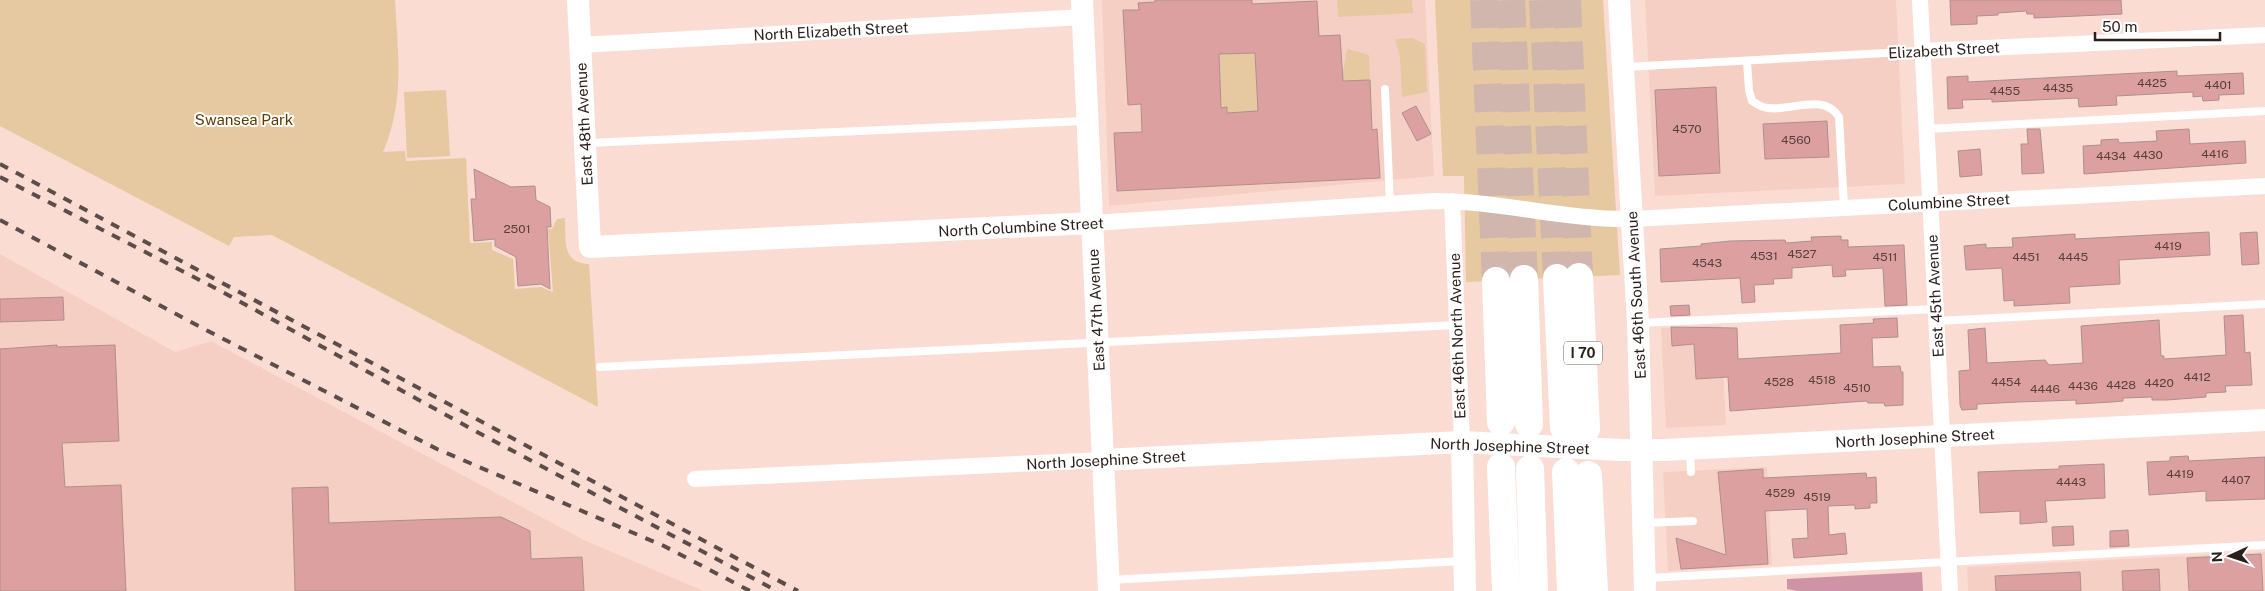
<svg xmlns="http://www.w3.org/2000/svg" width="2265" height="591" font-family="'Public Sans',sans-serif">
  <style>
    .built { fill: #f6cfc4 }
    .green { fill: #e6c8a1 }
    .water { fill: #ce94a5 }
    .building { fill: #dda0a0; stroke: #ad8f8f; fill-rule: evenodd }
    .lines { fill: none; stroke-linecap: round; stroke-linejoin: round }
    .highway-tunnel { stroke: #d1b6ae; stroke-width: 28; stroke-dasharray: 28 14; stroke-linecap: butt }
    .lane { stroke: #fff; stroke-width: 8 }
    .street { stroke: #fff; stroke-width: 16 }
    .secondary { stroke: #fff; stroke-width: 22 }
    .highway { stroke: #fff; stroke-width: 28 }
    .rail { stroke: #5d4d48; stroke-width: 4; stroke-dasharray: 9 9; stroke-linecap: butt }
    .labels { text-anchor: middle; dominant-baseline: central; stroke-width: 4; stroke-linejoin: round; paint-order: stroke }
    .number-label { font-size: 12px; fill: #573f3c }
    .shield { fill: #fff; stroke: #6a625f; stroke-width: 1 }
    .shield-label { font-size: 14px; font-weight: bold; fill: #2a1f1b }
    .street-label { font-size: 15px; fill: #2a1f1b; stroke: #fff }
    .park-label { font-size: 15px; fill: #5c3a00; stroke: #fff }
  </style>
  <rect width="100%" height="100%" fill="#fbdcd3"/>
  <path class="built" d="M 1102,0 L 1425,0 L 1434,176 L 1109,206 Z
    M 1645,0 L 1896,0 L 1905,184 L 1655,196 Z
    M 0,254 L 175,352 L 211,341 L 586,541 L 704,591 L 0,591 Z
    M 1721,325 L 1726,425 L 1666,428 L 1661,328 Z
    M 1767,467 L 1772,565 L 1668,571 L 1663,472 Z
    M 2265,552 L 2265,591 L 1968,591 L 1967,567 Z"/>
  <path class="green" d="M 0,0 L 395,0 C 398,55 405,100 383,152 L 405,151 L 406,161 L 466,158 L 470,243 L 492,242 L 492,250 L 513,259 L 515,289 L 541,287 L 553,292 L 548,229 L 552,229 L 557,219 L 565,218 C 566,240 561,263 589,264 L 598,407 L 272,235 L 234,237 L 229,246 L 0,126 Z
    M 1337,0 L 1412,0 L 1413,13 L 1338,17 Z
    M 1435,0 L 1603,0 L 1620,275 L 1466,282 L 1464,176 L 1443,176 Z
    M 1412,38 L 1425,44 L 1427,92 L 1402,97 L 1400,57 L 1395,39 Z
    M 1347,49 L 1369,55 L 1370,80 L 1339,81 L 1343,72 Z
    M 1255,53 L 1257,105 L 1265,111 L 1227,113 L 1227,108 L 1221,108 L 1219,54 Z
    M 446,90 L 450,156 L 407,158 L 404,92 Z"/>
  <path class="water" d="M 1922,572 L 1923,591 L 1797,591 L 1787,589 L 1787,579 Z"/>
  <path class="building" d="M 1155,0 L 1252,0 L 1252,4 L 1317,1 L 1319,36 L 1340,35 L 1343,81 L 1370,80 L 1372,130 L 1377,129 L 1380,178 L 1117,191 L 1114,133 L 1142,132 L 1141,104 L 1128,105 L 1123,10 L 1139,10 L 1138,3 L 1155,2 ZM 1255,53 L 1258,111 L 1227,113 L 1227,107 L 1221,108 L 1219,54 Z
    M 1950,0 L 2121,0 L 2122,14 L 2034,18 L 2034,14 L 2027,14 L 2026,11 L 1998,13 L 1998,15 L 1977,16 L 1977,24 L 1951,25 Z
    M 2177,71 L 2177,76 L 2243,73 L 2244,94 L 2219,95 L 2219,100 L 2203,101 L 2202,96 L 2193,97 L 2193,92 L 2116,96 L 2117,105 L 2079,107 L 2078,98 L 1992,102 L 1992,99 L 1962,100 L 1963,108 L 1948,109 L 1947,77 L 1968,76 L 1968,82 Z
    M 1716,87 L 1720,173 L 1659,176 L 1655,90 Z
    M 1416,106 L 1431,134 L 1417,141 L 1402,113 Z
    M 1827,121 L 1829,157 L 1765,159 L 1763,124 Z
    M 2027,129 L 2040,129 L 2044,173 L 2022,174 L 2021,144 L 2028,144 Z
    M 2189,129 L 2190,144 L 2245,141 L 2246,163 L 2084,174 L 2083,146 L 2101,145 L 2101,140 L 2118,139 L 2119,143 L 2157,141 L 2156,131 Z
    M 1980,149 L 1982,175 L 1960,177 L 1958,151 Z
    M 474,169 L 511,187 L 535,186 L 536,200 L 550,207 L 551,227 L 547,227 L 550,289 L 541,284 L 518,286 L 516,257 L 495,246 L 495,239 L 474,241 L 471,199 L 476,199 Z
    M 2209,232 L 2210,255 L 2119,260 L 2120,284 L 2069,287 L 2070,303 L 2014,306 L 2014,300 L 2004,301 L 2002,268 L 1966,270 L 1964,246 L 1986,244 L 1986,248 L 2013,247 L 2012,238 L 2075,234 L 2075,239 Z
    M 2257,232 L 2259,264 L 2242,265 L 2240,233 Z
    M 1841,236 L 1841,240 L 1848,240 L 1848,247 L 1904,245 L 1907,305 L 1885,306 L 1883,268 L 1845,270 L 1846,276 L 1833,277 L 1832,265 L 1792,268 L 1792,278 L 1773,279 L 1774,284 L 1754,285 L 1755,302 L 1742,303 L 1740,278 L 1661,282 L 1660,249 L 1701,246 L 1701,244 L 1730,241 L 1785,240 L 1786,243 L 1812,241 L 1811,237 Z
    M 63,297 L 64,320 L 0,322 L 0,299 Z
    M 1689,305 L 1690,315 L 1671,316 L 1670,306 Z
    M 2243,315 L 2245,353 L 2250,352 L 2252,385 L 2225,386 L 2226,392 L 2206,393 L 2206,397 L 2167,400 L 2152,400 L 2152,397 L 2123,398 L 2123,401 L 2112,402 L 2076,404 L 2076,400 L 2018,402 L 1979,404 L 1977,404 L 1977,409 L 1962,410 L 1960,405 L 1959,371 L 1970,370 L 1968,330 L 1985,328 L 1987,363 L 2045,360 L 2049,365 L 2083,363 L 2081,326 L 2159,320 L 2161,356 L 2164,356 L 2164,359 L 2226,355 L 2224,316 Z
    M 1897,318 L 1898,337 L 1872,338 L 1873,367 L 1900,366 L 1901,372 L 1903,372 L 1903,405 L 1885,406 L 1884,403 L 1868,403 L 1866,401 L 1730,411 L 1728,377 L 1696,379 L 1694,344 L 1672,346 L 1671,327 L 1737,328 L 1738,359 L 1841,353 L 1840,325 L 1874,323 L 1873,319 Z
    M 57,345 L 57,347 L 115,345 L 119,441 L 62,443 L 65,487 L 121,485 L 126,591 L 0,591 L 0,349 Z
    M 2188,456 L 2189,461 L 2265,457 L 2265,499 L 2206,501 L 2206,491 L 2149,495 L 2147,462 L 2170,461 L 2170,457 Z
    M 2104,464 L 2105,498 L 2045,501 L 2047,522 L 2020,524 L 2020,511 L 1980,513 L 1978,472 L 2059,469 L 2059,466 Z
    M 1763,469 L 1763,478 L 1866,473 L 1867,478 L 1876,477 L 1877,503 L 1870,503 L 1870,508 L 1855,509 L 1855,505 L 1828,506 L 1829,535 L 1845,533 L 1847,554 L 1794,558 L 1792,539 L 1808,538 L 1807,509 L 1765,511 L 1768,564 L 1681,569 L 1676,538 L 1726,555 L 1718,472 Z
    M 328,487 L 329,523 L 501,517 L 530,531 L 531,559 L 582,557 L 584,591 L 295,591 L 292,488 Z
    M 2073,526 L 2074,545 L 2053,546 L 2052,527 Z
    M 2128,530 L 2129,546 L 2110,547 L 2110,531 Z
    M 2261,554 L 2263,591 L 2189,591 L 2187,558 Z
    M 2159,569 L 2160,591 L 2123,591 L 2122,571 Z
    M 2080,572 L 2081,591 L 1996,591 L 1995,576 Z"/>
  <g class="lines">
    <path class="highway-tunnel" d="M 1484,0 L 1496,281
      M 1511,0 L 1524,279
      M 1543,0 L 1557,278
      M 1567,0 L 1579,277"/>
    <path class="lane" d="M 1747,61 L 1749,90 L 1752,101 C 1756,103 1760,106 1763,107 C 1786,114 1823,91 1839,117 L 1844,207
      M 1625,67 L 1923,51
      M 1385,89 L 1390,204
      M 1927,129 L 2265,111
      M 587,143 L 1085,121
      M 1936,321 L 2265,304
      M 1640,323 L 1936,309
      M 600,367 L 1457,325
      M 1690,452 L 1691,472
      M 1645,523 L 1693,521
      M 1648,578 L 2265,545
      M 1110,580 L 1463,561"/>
    <path class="street" d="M 1920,0 L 1950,591
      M 580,45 L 1083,17
      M 1923,51 L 2265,35
      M 1452,201 L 1462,442
      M 1092,223 L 1435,201 C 1501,201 1565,220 1632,219 L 2265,186
      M 695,479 L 1103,460"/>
    <path class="secondary" d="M 578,0 L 590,247 L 1092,223
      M 1082,0 L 1109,591
      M 1619,0 L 1638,323 L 1645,591
      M 1462,442 L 1465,591
      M 1103,460 L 1462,442 L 1621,450 L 1664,450 L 2265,420"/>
    <path class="highway" d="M 1579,277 L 1586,429
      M 1557,278 L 1564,427
      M 1524,279 L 1529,424
      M 1496,281 L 1501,422
      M 1501,467 L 1506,591
      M 1530,469 L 1534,591
      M 1566,472 L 1571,591
      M 1588,475 L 1594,591"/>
    <path class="rail" d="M 0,164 L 798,591
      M 0,177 L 217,289 L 479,433 L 777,591
      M 0,220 L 208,331 L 437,449 L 664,546 L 750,591"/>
  </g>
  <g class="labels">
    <g class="number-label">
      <text x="2152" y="83">4425</text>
      <text x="2218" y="85">4401</text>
      <text x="2058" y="88">4435</text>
      <text x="2005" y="91">4455</text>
      <text x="1687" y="129">4570</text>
      <text x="1796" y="140">4560</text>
      <text x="2215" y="154">4416</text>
      <text x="2148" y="155">4430</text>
      <text x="2111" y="156">4434</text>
      <text x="517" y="229">2501</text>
      <text x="2168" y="246">4419</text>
      <text x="1802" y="254">4527</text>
      <text x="1764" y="256">4531</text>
      <text x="1885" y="257">4511</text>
      <text x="2026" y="257">4451</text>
      <text x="2073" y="257">4445</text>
      <text x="1707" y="263">4543</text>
      <text x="2197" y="377">4412</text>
      <text x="1822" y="380">4518</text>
      <text x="1779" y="382">4528</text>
      <text x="2006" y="382">4454</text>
      <text x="2159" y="383">4420</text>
      <text x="2121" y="385">4428</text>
      <text x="2083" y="386">4436</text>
      <text x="1857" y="388">4510</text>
      <text x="2045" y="389">4446</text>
      <text x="2180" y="474">4419</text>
      <text x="2236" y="480">4407</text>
      <text x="2071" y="482">4443</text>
      <text x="1780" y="493">4529</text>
      <text x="1817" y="497">4519</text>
    </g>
    <rect class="shield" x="1564" y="341.5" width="38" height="23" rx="4"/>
    <g class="shield-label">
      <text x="1583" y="353">I 70</text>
    </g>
    <g class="street-label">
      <text transform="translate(831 31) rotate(-3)">North Elizabeth Street</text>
      <text transform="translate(1944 50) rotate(-3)">Elizabeth Street</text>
      <text transform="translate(584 124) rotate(-93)">East 48th Avenue</text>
      <text transform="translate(1949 202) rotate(-3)">Columbine Street</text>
      <text transform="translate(1021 227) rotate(-3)">North Columbine Street</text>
      <text transform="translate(1636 295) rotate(-93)">East 46th South Avenue</text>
      <text transform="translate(1935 296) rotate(-93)">East 45th Avenue</text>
      <text transform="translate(1096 310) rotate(-93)">East 47th Avenue</text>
      <text transform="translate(1457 336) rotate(-92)">East 46th North Avenue</text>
      <text transform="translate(1915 438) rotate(-3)">North Josephine Street</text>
      <text transform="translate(1510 446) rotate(2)">North Josephine Street</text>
      <text transform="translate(1106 460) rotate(-3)">North Josephine Street</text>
    </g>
    <g class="park-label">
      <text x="244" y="119">Swansea Park</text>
    </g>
  </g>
  <g transform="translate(2230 556) rotate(267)" stroke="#ffffff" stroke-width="4" paint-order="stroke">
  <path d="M0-4L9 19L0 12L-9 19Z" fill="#2a1f1b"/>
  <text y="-8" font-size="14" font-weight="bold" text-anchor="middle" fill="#2a1f1b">N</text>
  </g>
  <path d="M2095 32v8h125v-8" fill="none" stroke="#2a1f1b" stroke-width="2.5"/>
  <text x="2102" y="32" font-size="15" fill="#2a1f1b" stroke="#ffffff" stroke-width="4" paint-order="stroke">50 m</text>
</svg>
